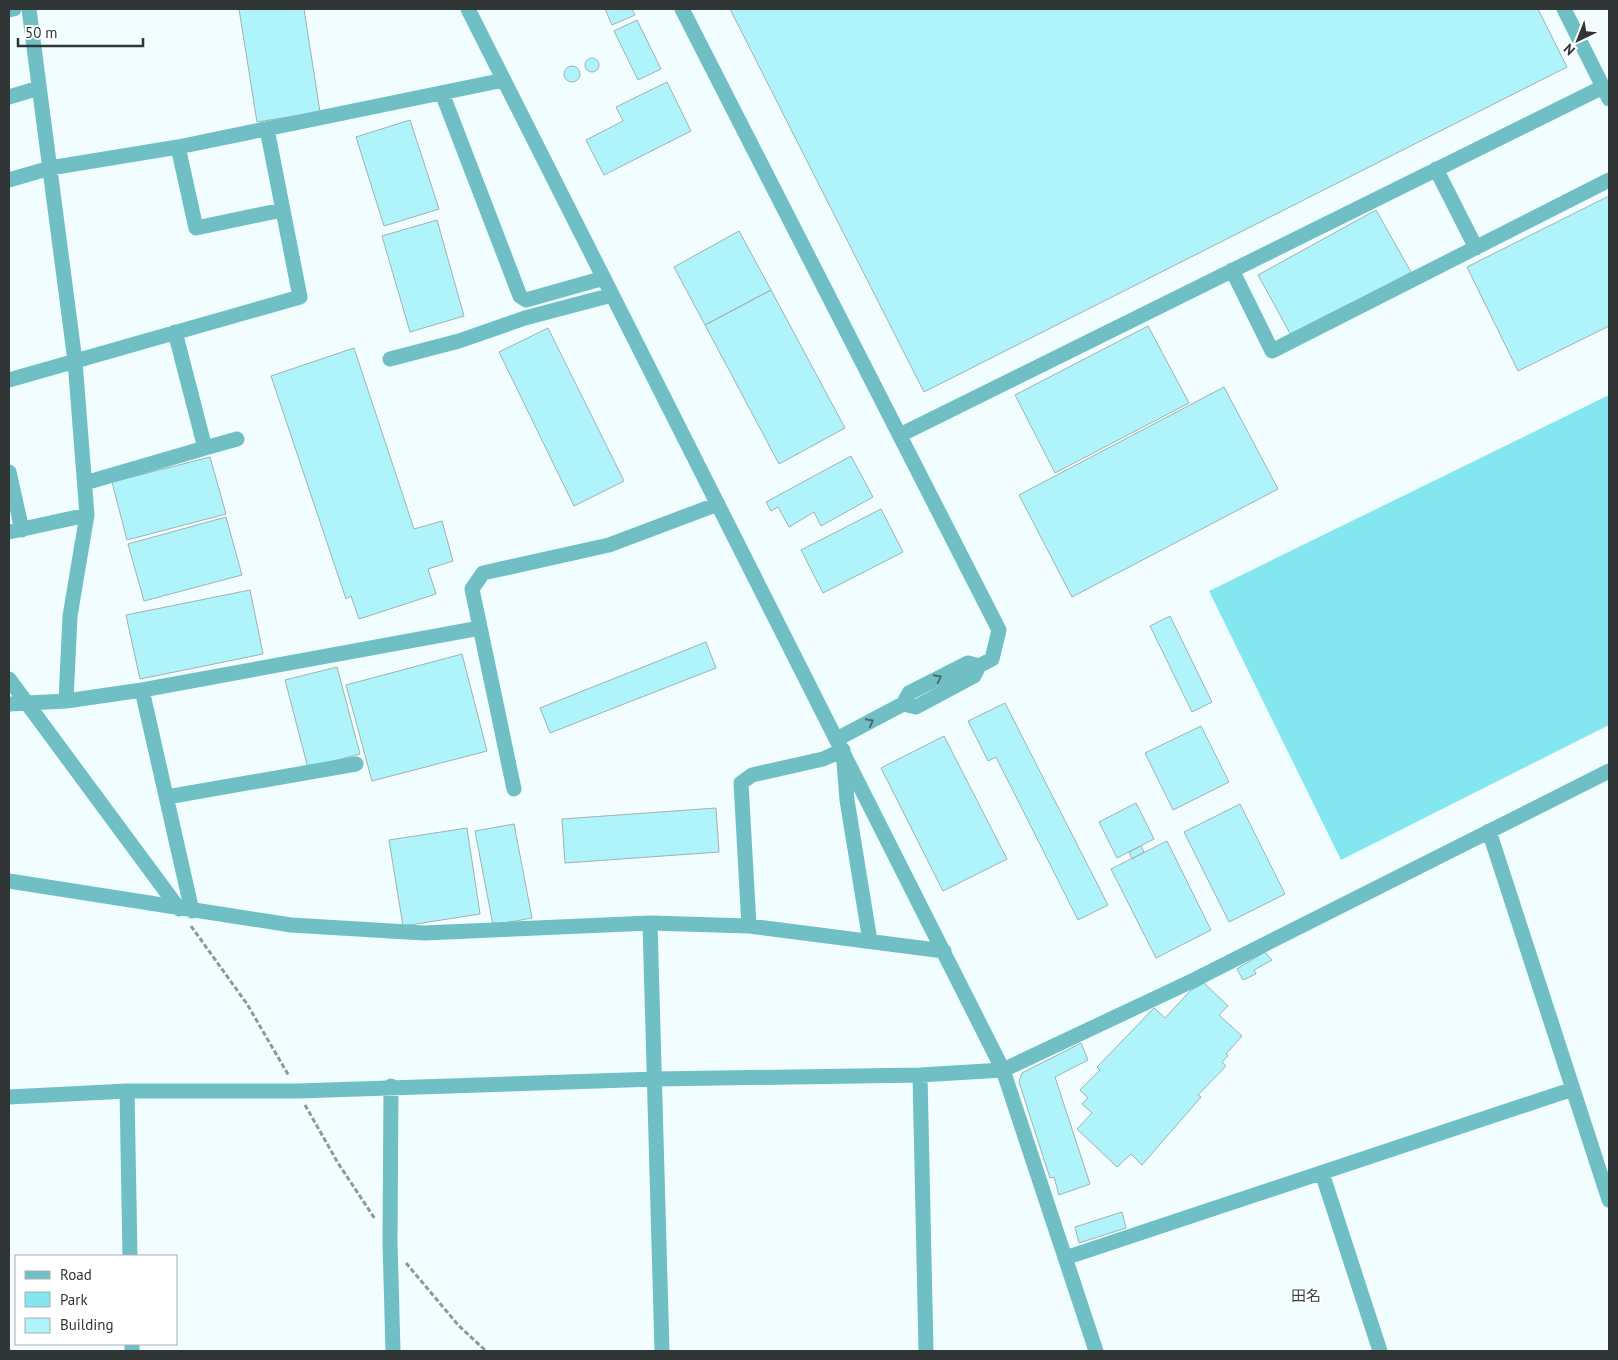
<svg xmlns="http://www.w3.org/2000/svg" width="1618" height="1360" font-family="'PT Sans','Noto Sans JP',sans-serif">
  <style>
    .green { fill: #84e7ef }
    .building { fill: #aff4fa; stroke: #a3b1b2 }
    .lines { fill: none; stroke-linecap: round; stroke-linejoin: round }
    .path { stroke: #90999a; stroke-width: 3; stroke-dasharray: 5 2.5; stroke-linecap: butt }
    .minor { stroke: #6fbfc5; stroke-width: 15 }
    .oneway { stroke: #496c6f }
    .labels { text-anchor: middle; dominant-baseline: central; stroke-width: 4; stroke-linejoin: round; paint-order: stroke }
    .neighbourhood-label { font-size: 15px; fill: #3a4647; stroke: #fff }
  </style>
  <rect width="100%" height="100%" fill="#f1fdfe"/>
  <path class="green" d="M 1609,395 L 1609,725 L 1341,860 L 1209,591 Z"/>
  <path class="building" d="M 239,9 L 304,9 L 320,112 L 257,122 Z
    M 605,9 L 632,9 L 635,15 L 612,25 Z
    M 730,9 L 1538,9 L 1567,67 L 924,392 Z
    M 637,20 L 661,69 L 638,80 L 614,31 Z
    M585 65a7 7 0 1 1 14 0a7 7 0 1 1-14 0Z
    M564 74a8 8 0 1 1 16 0a8 8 0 1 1-16 0Z
    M 667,82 L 691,131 L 604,175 L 586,140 L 623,121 L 616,107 Z
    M 410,120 L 439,209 L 384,226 L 356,137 Z
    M 1609,196 L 1609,326 L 1518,371 L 1467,267 Z
    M 1376,210 L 1411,272 L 1292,337 L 1258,275 Z
    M 437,220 L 464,316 L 410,332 L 382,236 Z
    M 739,231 L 771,290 L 705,325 L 674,267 Z
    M 771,290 L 845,428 L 779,464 L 705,325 Z
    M 1148,326 L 1189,403 L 1055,473 L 1015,395 Z
    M 548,328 L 624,481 L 574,506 L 499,352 Z
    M 354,348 L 414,529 L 442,521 L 453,561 L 428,569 L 436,594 L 359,619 L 351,596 L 346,599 L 271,376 Z
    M 1224,387 L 1278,489 L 1072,597 L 1019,495 Z
    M 851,456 L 873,497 L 821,526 L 814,512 L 789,527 L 778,507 L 771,511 L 766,502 Z
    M 210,457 L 226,514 L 127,540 L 112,482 Z
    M 881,509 L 903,552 L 823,593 L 801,550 Z
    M 226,517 L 242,575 L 144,601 L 128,544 Z
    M 250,590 L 263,654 L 140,679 L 126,615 Z
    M 1170,616 L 1212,702 L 1192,712 L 1150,626 Z
    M 706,642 L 716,668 L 550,733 L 540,708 Z
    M 462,654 L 487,751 L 372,781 L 346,685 Z
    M 337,667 L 360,754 L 308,768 L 285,680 Z
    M 1005,703 L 1108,905 L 1078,920 L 996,757 L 988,761 L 968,721 Z
    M 1201,726 L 1229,782 L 1173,810 L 1145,753 Z
    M 944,736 L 1007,859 L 943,891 L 881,768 Z
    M 1136,803 L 1154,839 L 1117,858 L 1099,822 Z
    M 1240,804 L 1285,894 L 1229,922 L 1184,832 Z
    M 716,808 L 719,852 L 565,863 L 562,819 Z
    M 514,824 L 532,918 L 493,925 L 475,831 Z
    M 467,828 L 480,914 L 403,926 L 389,840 Z
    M 1167,841 L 1211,930 L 1156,958 L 1111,869 Z
    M 1141,846 L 1144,852 L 1132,859 L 1129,852 Z
    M 1265,952 L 1272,960 L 1254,970 L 1256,974 L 1243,980 L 1237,969 Z
    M 1204,983 L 1228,1006 L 1219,1015 L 1242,1036 L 1226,1054 L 1228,1056 L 1222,1062 L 1226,1066 L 1198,1095 L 1201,1097 L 1142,1165 L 1131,1154 L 1117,1167 L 1077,1129 L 1092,1113 L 1082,1104 L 1088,1098 L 1080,1090 L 1100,1070 L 1097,1067 L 1154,1008 L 1165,1018 L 1190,991 Z
    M 1081,1043 L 1088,1060 L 1055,1077 L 1090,1184 L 1059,1195 L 1054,1177 L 1050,1178 L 1019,1082 L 1022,1073 Z
    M 1122,1212 L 1126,1228 L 1079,1243 L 1075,1227 Z"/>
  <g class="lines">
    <path class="path" d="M 191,926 L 247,1004 L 289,1076
      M 305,1105 L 338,1163 L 375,1219
      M 406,1263 L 459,1326 L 486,1351"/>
    <path class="minor" d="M 29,9 L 75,361 L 87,515 L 70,616 L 66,701
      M 468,9 L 1003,1070 L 1096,1351
      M 682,9 L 999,630 L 992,659 L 979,666 L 974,676 L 916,707 L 903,704
      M 1564,9 L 1609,99
      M 9,10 L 14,9
      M 442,93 L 520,296 L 526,300 L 604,278
      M 9,97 L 39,88
      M 178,147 L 196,228 L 282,210
      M 1436,169 L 1476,248
      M 9,180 L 50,168 L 178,147 L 504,80
      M 1232,270 L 1272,351 L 1609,180
      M 390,359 L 459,341 L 525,318 L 612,295
      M 9,380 L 300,297 L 267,129
      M 900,435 L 1603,87
      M 205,448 L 237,439
      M 9,472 L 22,530
      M 85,483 L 205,448 L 175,332
      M 9,532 L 87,515
      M 9,679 L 179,909
      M 142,690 L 192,911
      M 9,704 L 66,701 L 142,690 L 480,628
      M 837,739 L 903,704 L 909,693 L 968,663 L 979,666
      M 514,789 L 472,589 L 483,573 L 609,545 L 718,504
      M 167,797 L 356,764
      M 1489,831 L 1609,1200
      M 9,881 L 291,925 L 424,933 L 650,923
      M 749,926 L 741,783 L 752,775 L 823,759 L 843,750 L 847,800 L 870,941
      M 920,1075 L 926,1351
      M 391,1086 L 390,1242 L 393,1351
      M 127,1091 L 130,1256
      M 9,1097 L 127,1091 L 298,1091 L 656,1079 L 920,1075 L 1003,1070 L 1194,980 L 1609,771
      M 1322,1173 L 1380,1351
      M 1065,1258 L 1573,1089
      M 132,1344 L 132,1351
      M 662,1351 L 650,923 L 749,926 L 944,951"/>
  </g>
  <defs><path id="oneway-chevron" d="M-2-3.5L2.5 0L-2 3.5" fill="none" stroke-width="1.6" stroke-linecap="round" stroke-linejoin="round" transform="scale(1.25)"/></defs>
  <g class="oneway">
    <use href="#oneway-chevron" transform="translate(938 678) rotate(-27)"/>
    <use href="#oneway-chevron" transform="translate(870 722) rotate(-28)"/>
  </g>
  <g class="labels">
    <g class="neighbourhood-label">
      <text x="1306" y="1295">田名</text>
    </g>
  </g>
  <rect width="1618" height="1360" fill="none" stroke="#303536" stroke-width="20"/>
  <rect x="15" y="1255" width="162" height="90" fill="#ffffff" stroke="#acaeaf"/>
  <rect x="25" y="1271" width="25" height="8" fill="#6fbfc5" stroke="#acaeaf"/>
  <text x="60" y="1280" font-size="15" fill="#303536">Road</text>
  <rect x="25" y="1292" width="25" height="15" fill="#84e7ef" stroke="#acaeaf"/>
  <text x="60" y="1305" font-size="15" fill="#303536">Park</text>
  <rect x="25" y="1318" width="25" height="15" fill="#aff4fa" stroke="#acaeaf"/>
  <text x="60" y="1330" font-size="15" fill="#303536">Building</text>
  <g transform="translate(1578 40) rotate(223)" stroke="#ffffff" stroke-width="4" paint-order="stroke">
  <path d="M0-4L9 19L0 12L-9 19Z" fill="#303536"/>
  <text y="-8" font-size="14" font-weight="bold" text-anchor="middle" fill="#303536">N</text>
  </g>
  <path d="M18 38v8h125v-8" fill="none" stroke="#303536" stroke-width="2.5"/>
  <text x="25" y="38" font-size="15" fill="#303536" stroke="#ffffff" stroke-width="4" paint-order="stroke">50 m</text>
</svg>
